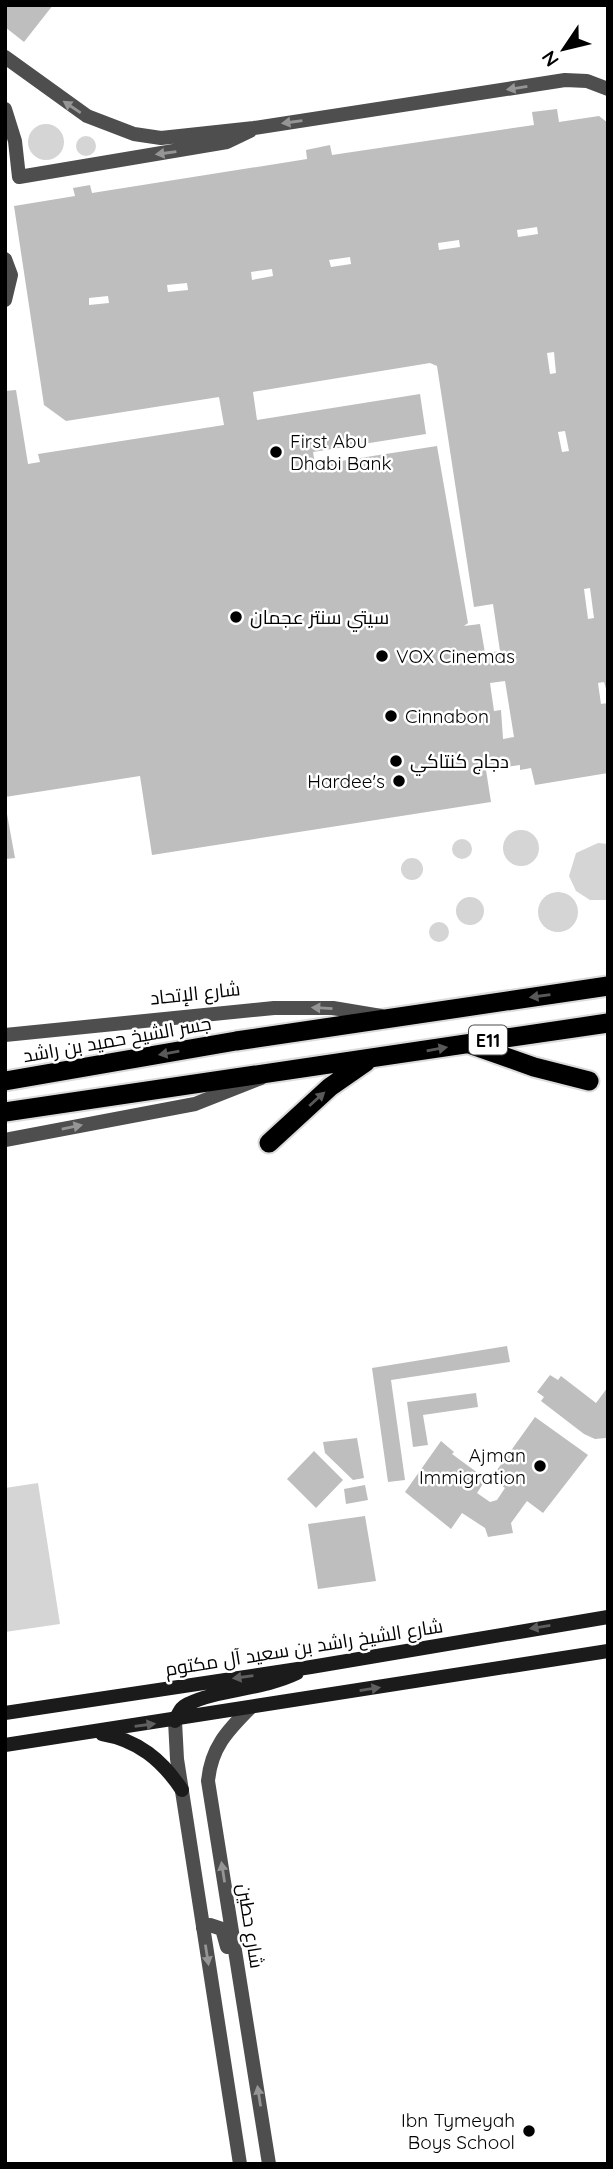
<svg xmlns="http://www.w3.org/2000/svg" width="613" height="2169" font-family="Quicksand,Cairo,sans-serif">
  <style>
    .green { fill: #d5d5d5 }
    .building { fill: #bebebe; fill-rule: evenodd }
    .lines { fill: none; stroke-linecap: round; stroke-linejoin: round }
    .trunk-casing { stroke: #dbdbdb; stroke-width: 23 }
    .minor { stroke: #4e4e4e; stroke-width: 14 }
    .tertiary { stroke: #4e4e4e; stroke-width: 14 }
    .secondary { stroke: #1b1b1b; stroke-width: 14 }
    .trunk { stroke: #000; stroke-width: 19 }
    .oneway { fill: #959595 }
    .oneway2 { fill: #595959 }
    .oneway3 { fill: #5f5f5f }
    .poi-dot { fill: #000; stroke: #fff; stroke-width: 2.5 }
    .labels { text-anchor: middle; dominant-baseline: central; stroke-width: 5; stroke-linejoin: round; paint-order: stroke }
    .shield { fill: #fff; stroke: #4c4c4c; stroke-width: 2 }
    .shield-label { font-size: 18px; font-weight: bold; fill: #000 }
    .poi-label { font-size: 19px; fill: #000; stroke: #fff; text-anchor: start }
    .street-label { font-size: 19px; fill: #000; stroke: #fff }
  </style>
  <rect width="100%" height="100%" fill="#fff"/>
  <path class="green" d="M28 142a18 18 0 1 1 36 0a18 18 0 1 1-36 0Z
    M76 146a10 10 0 1 1 20 0a10 10 0 1 1-20 0Z
    M503 848a18 18 0 1 1 36 0a18 18 0 1 1-36 0Z
    M452 849a10 10 0 1 1 20 0a10 10 0 1 1-20 0Z
    M 598,843 L 608,844 L 608,900 L 590,900 L 576,891 L 569,876 L 576,853 Z
    M401 869a11 11 0 1 1 22 0a11 11 0 1 1-22 0Z
    M538 912a20 20 0 1 1 40 0a20 20 0 1 1-40 0Z
    M456 911a14 14 0 1 1 28 0a14 14 0 1 1-28 0Z
    M429 932a10 10 0 1 1 20 0a10 10 0 1 1-20 0Z
    M 38,1483 L 60,1624 L 5,1632 L 5,1488 Z"/>
  <path class="building" d="M 5,5 L 53,5 L 24,42 L 5,27 Z
    M 557,109 L 559,122 L 599,116 L 608,123 L 608,695 L 604,682 L 598,683 L 601,704 L 608,703 L 608,773 L 535,785 L 531,768 L 520,770 L 520,765 L 486,770 L 491,802 L 152,855 L 140,776 L 5,797 L 5,391 L 16,390 L 28,464 L 40,462 L 38,454 L 224,425 L 219,397 L 66,421 L 44,405 L 14,206 L 75,196 L 73,188 L 90,185 L 92,193 L 307,159 L 306,150 L 330,145 L 332,155 L 534,125 L 532,112 ZM 537,227 L 538,234 L 518,237 L 517,230 ZM 459,240 L 460,247 L 439,250 L 438,243 ZM 350,257 L 351,264 L 331,267 L 329,260 ZM 272,269 L 273,276 L 252,280 L 251,272 ZM 187,283 L 188,290 L 168,292 L 167,285 ZM 108,296 L 109,303 L 89,305 L 89,298 ZM 554,352 L 556,373 L 550,374 L 547,353 ZM 430,363 L 437,366 L 474,607 L 493,604 L 500,651 L 485,653 L 480,624 L 464,626 L 468,623 L 437,446 L 315,465 L 313,452 L 426,434 L 420,394 L 257,420 L 253,392 ZM 565,431 L 569,451 L 562,452 L 558,432 ZM 590,588 L 594,618 L 588,619 L 584,589 ZM 505,681 L 514,737 L 503,739 L 501,710 L 494,711 L 490,683 Z
    M 5,803 L 15,858 L 5,859 Z
    M 507,1346 L 510,1362 L 391,1380 L 405,1480 L 388,1482 L 372,1368 Z
    M 550,1375 L 558,1380 L 561,1376 L 596,1403 L 608,1387 L 606,1438 L 595,1439 L 584,1434 L 541,1401 L 544,1397 L 537,1392 Z
    M 476,1393 L 478,1407 L 423,1415 L 428,1445 L 413,1447 L 407,1402 Z
    M 535,1417 L 588,1455 L 543,1513 L 527,1501 L 511,1523 L 513,1533 L 488,1537 L 485,1528 L 462,1513 L 451,1529 L 405,1492 L 441,1441 L 454,1452 L 452,1454 L 486,1479 L 477,1493 L 490,1502 L 497,1500 L 505,1488 L 492,1477 Z
    M 357,1438 L 364,1478 L 353,1480 L 325,1453 L 323,1442 Z
    M 314,1451 L 343,1480 L 316,1508 L 287,1479 Z
    M 365,1485 L 368,1500 L 346,1504 L 344,1489 Z
    M 365,1516 L 376,1581 L 318,1589 L 308,1524 Z"/>
  <g class="lines">
    <g class="trunk-casing">
      <path id="trunk" d="M 472,1045 L 534,1067 L 589,1081
        M 5,1081 L 236,1041 L 608,986
        M 5,1112 L 608,1023
        M 269,1143 L 330,1087 L 366,1062"/>
    </g>
    <path class="minor" d="M 5,57 L 87,116 L 134,134 L 161,138 L 254,128 L 565,80 L 587,81 L 608,89
      M 5,109 L 15,141 L 19,177 L 227,142 L 250,131
      M 5,259 L 11,275 L 5,300"/>
    <path class="tertiary" d="M 5,1035 L 274,1008 L 333,1008 L 381,1016
      M 5,1140 L 195,1104 L 261,1078
      M 250,1708 C 227,1731 211,1748 208,1781 L 269,2164
      M 175,1721 L 177,1759 L 240,2164
      M 203,1928 L 210,1925 L 222,1929 L 227,1947"/>
    <path class="secondary" d="M 5,1713 L 311,1667 L 608,1617
      M 175,1721 C 178,1713 181,1707 188,1704 C 218,1689 262,1690 297,1673
      M 102,1734 C 138,1740 162,1760 182,1790
      M 5,1745 L 608,1651"/>
    <use href="#trunk" class="trunk"/>
  </g>
  <defs><path id="oneway-solid" d="M-6-.8H1V-3.2L6.5 0L1 3.2V.8H-6Z" transform="scale(1.75)"/></defs>
  <g class="oneway">
    <use href="#oneway-solid" transform="translate(517 88) rotate(171)"/>
    <use href="#oneway-solid" transform="translate(72 107) rotate(-146)"/>
    <use href="#oneway-solid" transform="translate(292 122) rotate(172)"/>
    <use href="#oneway-solid" transform="translate(166 153) rotate(172)"/>
    <use href="#oneway-solid" transform="translate(322 1008) rotate(-177)"/>
    <use href="#oneway-solid" transform="translate(72 1127) rotate(-11)"/>
    <use href="#oneway-solid" transform="translate(223 1872) rotate(-99)"/>
    <use href="#oneway-solid" transform="translate(207 1955) rotate(81)"/>
    <use href="#oneway-solid" transform="translate(259 2096) rotate(-99)"/>
  </g>
  <g class="oneway2">
    <use href="#oneway-solid" transform="translate(540 996) rotate(172)"/>
    <use href="#oneway-solid" transform="translate(437 1049) rotate(-10)"/>
    <use href="#oneway-solid" transform="translate(169 1053) rotate(170)"/>
    <use href="#oneway-solid" transform="translate(317 1099) rotate(-42)"/>
  </g>
  <g class="oneway3">
    <use href="#oneway-solid" transform="translate(540 1627) rotate(171)"/>
    <use href="#oneway-solid" transform="translate(243 1677) rotate(172)"/>
    <use href="#oneway-solid" transform="translate(370 1689) rotate(-9)"/>
    <use href="#oneway-solid" transform="translate(145 1725) rotate(-8)"/>
  </g>
  <g class="poi-dot">
    <circle cx="276" cy="452" r="7"/>
    <circle cx="236" cy="617" r="7"/>
    <circle cx="382" cy="656" r="7"/>
    <circle cx="391" cy="716" r="7"/>
    <circle cx="396" cy="761" r="7"/>
    <circle cx="399" cy="781" r="7"/>
    <circle cx="540" cy="1466" r="7"/>
    <circle cx="529" cy="2131" r="7"/>
  </g>
  <g class="labels">
    <rect class="shield" x="469" y="1025.5" width="38" height="29" rx="5"/>
    <g class="shield-label">
      <text x="488" y="1040">E11</text>
    </g>
    <g class="poi-label">
      <text x="290" y="441">First Abu<tspan x="290" dy="22">Dhabi Bank</tspan></text>
      <text x="250" y="617">سيتي سنتر عجمان</text>
      <text x="396" y="656">VOX Cinemas</text>
      <text x="405" y="716">Cinnabon</text>
      <text x="410" y="761">دجاج كنتاكي</text>
      <text x="385" y="781" text-anchor="end">Hardee's</text>
      <text x="526" y="1455" text-anchor="end">Ajman<tspan x="526" dy="22">Immigration</tspan></text>
      <text x="515" y="2120" text-anchor="end">Ibn Tymeyah<tspan x="515" dy="22">Boys School</tspan></text>
    </g>
    <g class="street-label">
      <text transform="translate(195 993) rotate(-6)">شارع الإتحاد</text>
      <text transform="translate(117 1039) rotate(-10)">جسر الشيخ حميد بن راشد</text>
      <text transform="translate(304 1647) rotate(-9)">شارع الشيخ راشد بن سعيد آل مكتوم</text>
      <text transform="translate(251 1926) rotate(81)">شارع حطين</text>
    </g>
  </g>
  <rect width="613" height="2169" fill="none" stroke="#000000" stroke-width="14"/>
  <g transform="translate(564 49) rotate(235)" stroke="#ffffff" stroke-width="5" paint-order="stroke">
  <path d="M0-5L12 26L0 18L-12 26Z" fill="#000000"/>
  <text y="-10" font-size="19" font-weight="bold" text-anchor="middle" fill="#000000">N</text>
  </g>
</svg>
